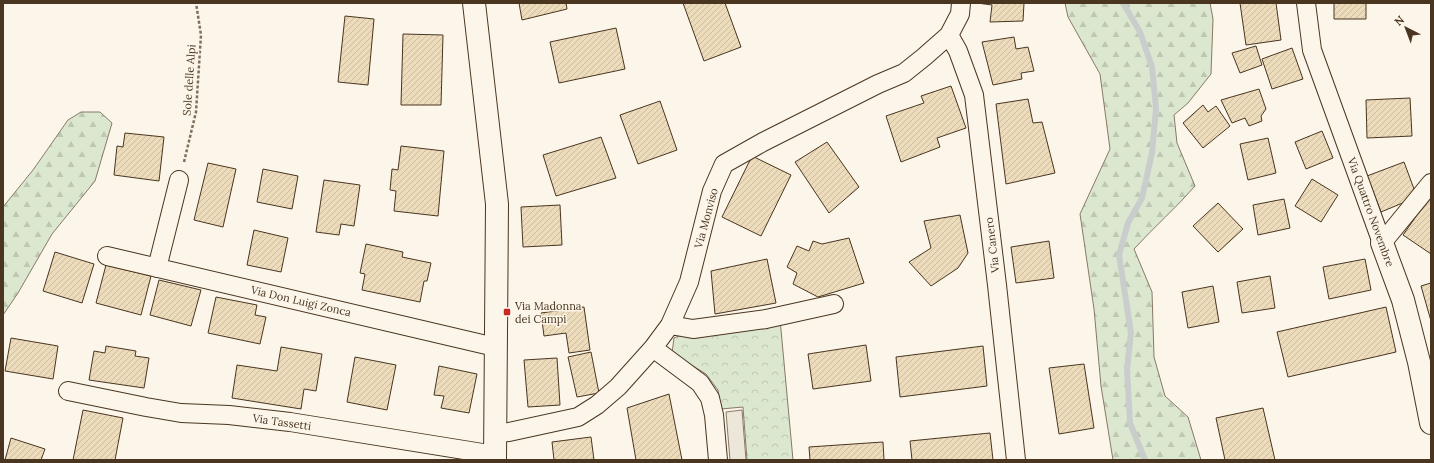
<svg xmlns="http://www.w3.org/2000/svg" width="1434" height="463" font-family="Lora,serif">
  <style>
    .forest { fill: url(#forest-firs); stroke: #887966 }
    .park { fill: url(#park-crowns); stroke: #887966 }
    .parking { fill: #ede7d9; stroke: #887966 }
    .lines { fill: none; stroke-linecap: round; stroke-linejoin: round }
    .stream { stroke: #c9cecd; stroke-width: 6 }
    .building { fill: url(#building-hatch); stroke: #4a3520 }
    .street-casing { stroke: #4a3520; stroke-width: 20 }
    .secondary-casing { stroke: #4a3520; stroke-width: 24 }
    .path { stroke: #7f6f5c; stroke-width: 2.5; stroke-dasharray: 3 2; stroke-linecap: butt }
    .street { stroke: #fbf6e9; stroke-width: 18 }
    .secondary { stroke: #fbf6e9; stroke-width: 22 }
    .poi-dot { fill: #c62828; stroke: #fbf6e9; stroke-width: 1.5 }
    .labels { text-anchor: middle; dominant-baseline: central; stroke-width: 3; stroke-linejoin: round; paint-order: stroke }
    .street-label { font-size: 11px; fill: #4a3520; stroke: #fbf6e9 }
    .poi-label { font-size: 11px; fill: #4a3520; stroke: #fbf6e9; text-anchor: start }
  </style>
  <defs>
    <pattern id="forest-firs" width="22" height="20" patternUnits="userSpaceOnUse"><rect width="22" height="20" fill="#dce7d0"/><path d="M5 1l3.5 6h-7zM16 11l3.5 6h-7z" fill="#bec7b2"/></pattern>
    <pattern id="park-crowns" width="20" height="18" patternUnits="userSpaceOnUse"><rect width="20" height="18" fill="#dce7d0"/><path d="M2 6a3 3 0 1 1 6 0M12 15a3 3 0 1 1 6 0" fill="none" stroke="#bec7b2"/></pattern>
    <pattern id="building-hatch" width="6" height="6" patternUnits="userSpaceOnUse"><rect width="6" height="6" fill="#ecdcbc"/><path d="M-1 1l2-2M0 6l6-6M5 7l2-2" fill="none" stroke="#ccbda1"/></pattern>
  </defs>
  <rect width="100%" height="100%" fill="#fbf6e9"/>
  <path class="forest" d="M 1065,3 L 1210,3 L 1213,19 L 1211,74 L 1188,103 L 1174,115 L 1177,143 L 1195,186 C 1176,208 1154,227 1134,249 L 1152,292 L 1154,357 L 1165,396 L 1188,417 L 1201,460 L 1113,460 L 1101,386 L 1094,309 L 1080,214 L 1110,149 L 1100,74 L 1068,17 Z
    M 81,112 L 100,112 L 112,123 L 95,181 L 52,234 L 18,293 L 3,315 L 3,207 L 33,170 L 68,120 Z"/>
  <path class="park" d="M 780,319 L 793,460 L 747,460 L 743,407 L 721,409 L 718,390 L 706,374 L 672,353 L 674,338 L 684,334 Z"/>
  <path class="parking" d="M 742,410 L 746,460 L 730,460 L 726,412 Z"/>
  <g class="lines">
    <path class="stream" d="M 1123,3 L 1140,32 L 1152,67 L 1156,108 L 1152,153 L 1142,198 L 1128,223 L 1119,255 L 1131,333 L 1127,369 L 1130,423 L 1145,460"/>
  </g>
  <path class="building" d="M 519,3 L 566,3 L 567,9 L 522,20 Z
    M 683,3 L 725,3 L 741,47 L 704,61 Z
    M 977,3 L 1024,3 L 1023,21 L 990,22 L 992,5 Z
    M 1240,3 L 1276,3 L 1281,40 L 1246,45 Z
    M 1334,3 L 1366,3 L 1366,19 L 1334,19 Z
    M 345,16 L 374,19 L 368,85 L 338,82 Z
    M 616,28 L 625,69 L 559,83 L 550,42 Z
    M 403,34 L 443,35 L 441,105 L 401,105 Z
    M 1014,37 L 1016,49 L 1028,47 L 1034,71 L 1021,73 L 1022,79 L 993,85 L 982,42 Z
    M 1256,46 L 1262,65 L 1240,73 L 1232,53 Z
    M 1292,48 L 1303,79 L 1272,89 L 1262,59 Z
    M 951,86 L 966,128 L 937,138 L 940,147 L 901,162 L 886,116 L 924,103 L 921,96 Z
    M 1259,89 L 1266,109 L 1261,116 L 1262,121 L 1249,126 L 1245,118 L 1232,123 L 1221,100 Z
    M 1410,98 L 1412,136 L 1367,138 L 1366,100 Z
    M 1028,99 L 1033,123 L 1042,122 L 1055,173 L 1006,184 L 996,104 Z
    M 660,101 L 677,150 L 638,164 L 620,115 Z
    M 1203,105 L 1208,112 L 1216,106 L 1230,126 L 1203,148 L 1183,123 Z
    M 1322,131 L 1333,158 L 1306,169 L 1295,142 Z
    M 125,133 L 164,137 L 159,181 L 114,175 L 117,146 L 123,147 Z
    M 601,137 L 616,178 L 556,196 L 543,155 Z
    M 1268,138 L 1276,173 L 1248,180 L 1240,144 Z
    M 827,142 L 859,187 L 829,213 L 795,162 Z
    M 401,146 L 444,151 L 438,216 L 394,211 L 396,191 L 390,190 L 392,169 L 398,170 Z
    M 752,156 L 791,175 L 761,236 L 722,217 Z
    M 1404,162 L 1417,197 L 1381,212 L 1367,176 Z
    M 208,163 L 236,169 L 223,227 L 194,220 Z
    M 263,169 L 298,176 L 292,209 L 257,202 Z
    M 1312,179 L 1338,195 L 1321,222 L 1295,206 Z
    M 324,180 L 360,185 L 354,226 L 341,224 L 339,235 L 316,232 Z
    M 1431,195 L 1431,254 L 1403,235 Z
    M 1284,199 L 1290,228 L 1258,235 L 1253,205 Z
    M 1218,203 L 1243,229 L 1218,252 L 1193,226 Z
    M 560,205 L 562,245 L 523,247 L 521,207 Z
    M 960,215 L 968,253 L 958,268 L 931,286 L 909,262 L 931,248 L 924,221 Z
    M 254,230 L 288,238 L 281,272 L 247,265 Z
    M 849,238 L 864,283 L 818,297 L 793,284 L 797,273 L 787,267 L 797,246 L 809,251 L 813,241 L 822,244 Z
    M 1049,241 L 1054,278 L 1016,283 L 1011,247 Z
    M 366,244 L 403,252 L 402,257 L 431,263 L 427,281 L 424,281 L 420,302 L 362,290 L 365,274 L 360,273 Z
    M 55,252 L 94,264 L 82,303 L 43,291 Z
    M 767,259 L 776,303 L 715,314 L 711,271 Z
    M 1365,259 L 1371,290 L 1329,299 L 1323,267 Z
    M 106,265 L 151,276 L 141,315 L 96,303 Z
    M 1270,276 L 1275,308 L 1242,313 L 1237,282 Z
    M 159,280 L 201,290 L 191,326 L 150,315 Z
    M 1431,283 L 1431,321 L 1421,286 Z
    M 1213,286 L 1219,322 L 1188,328 L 1182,292 Z
    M 216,297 L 257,305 L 255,315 L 266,317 L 260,344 L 208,333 Z
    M 584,307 L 590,350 L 569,353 L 566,333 L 544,336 L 541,313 Z
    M 1386,307 L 1396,352 L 1288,377 L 1277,332 Z
    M 11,338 L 58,346 L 53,379 L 5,371 Z
    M 866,345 L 871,381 L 813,389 L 808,354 Z
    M 106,346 L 136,351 L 135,356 L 149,358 L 144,388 L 89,380 L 94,351 L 105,353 Z
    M 983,346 L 987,386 L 900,397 L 896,357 Z
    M 281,347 L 322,354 L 316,391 L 304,389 L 301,409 L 232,398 L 237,365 L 277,371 Z
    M 591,352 L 599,393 L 577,397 L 568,357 Z
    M 355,357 L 396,365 L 387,410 L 347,402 Z
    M 557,358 L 560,405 L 528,407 L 524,360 Z
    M 1084,364 L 1094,428 L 1059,434 L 1049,368 Z
    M 439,366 L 477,374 L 469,413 L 441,408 L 444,396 L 434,395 Z
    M 669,394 L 682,460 L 636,460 L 627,408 Z
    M 1263,408 L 1275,460 L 1225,460 L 1216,418 Z
    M 83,410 L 123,418 L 115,460 L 73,460 Z
    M 990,433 L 993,460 L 912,460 L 910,441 Z
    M 591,437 L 594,460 L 554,460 L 552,442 Z
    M 11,438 L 45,449 L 41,460 L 5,460 Z
    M 883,442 L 884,460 L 810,460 L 809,447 Z"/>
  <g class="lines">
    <g class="street-casing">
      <path id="street" d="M 1306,3 L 1312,50 L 1382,243 L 1431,183
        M 949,35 L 958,51 L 974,95 L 997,285 L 1016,460
        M 107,256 L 495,347
        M 157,268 L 179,180
        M 670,325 L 693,329 L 766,319 L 834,304
        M 653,348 L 700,383 L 710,398 L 714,415 L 718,460
        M 68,391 L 146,407 L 181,413 L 229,415 L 290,422 L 495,455
        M 496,433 L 509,432 L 578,417 L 597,405 L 618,387 L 653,348 L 670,325 L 689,282 L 712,191 L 724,164 L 763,142 L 878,84 L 904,73 L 924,57 L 949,35 L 960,14 L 961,3"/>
    </g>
    <g class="secondary-casing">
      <path id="secondary" d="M 474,3 L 497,204 L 495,460
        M 1382,243 L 1403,300 L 1419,362 L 1431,423"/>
    </g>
    <path class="path" d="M 184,162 L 196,112 L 201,35 L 196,3"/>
    <use href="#street" class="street"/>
    <use href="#secondary" class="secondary"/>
  </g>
  <rect class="poi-dot" x="503" y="308" width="8" height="8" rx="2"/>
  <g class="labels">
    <g class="street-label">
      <text transform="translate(189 80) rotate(-86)">Sole delle Alpi</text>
      <text transform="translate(1371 212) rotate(70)">Via Quattro Novembre</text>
      <text transform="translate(706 218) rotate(-75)">Via Monviso</text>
      <text transform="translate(992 245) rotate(-97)">Via Canero</text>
      <text transform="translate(301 301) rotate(13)">Via Don Luigi Zonca</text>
      <text transform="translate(282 422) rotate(8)">Via Tassetti</text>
    </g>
    <g class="poi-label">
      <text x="515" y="306">Via Madonna<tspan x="515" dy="13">dei Campi</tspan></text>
    </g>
  </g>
  <rect width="1434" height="463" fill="none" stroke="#4a3520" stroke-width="8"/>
  <g transform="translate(1406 28) rotate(318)" stroke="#fbf6e9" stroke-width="3" paint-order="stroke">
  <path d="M0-3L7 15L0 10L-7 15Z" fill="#4a3520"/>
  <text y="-6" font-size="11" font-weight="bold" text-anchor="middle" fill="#4a3520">N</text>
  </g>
</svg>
